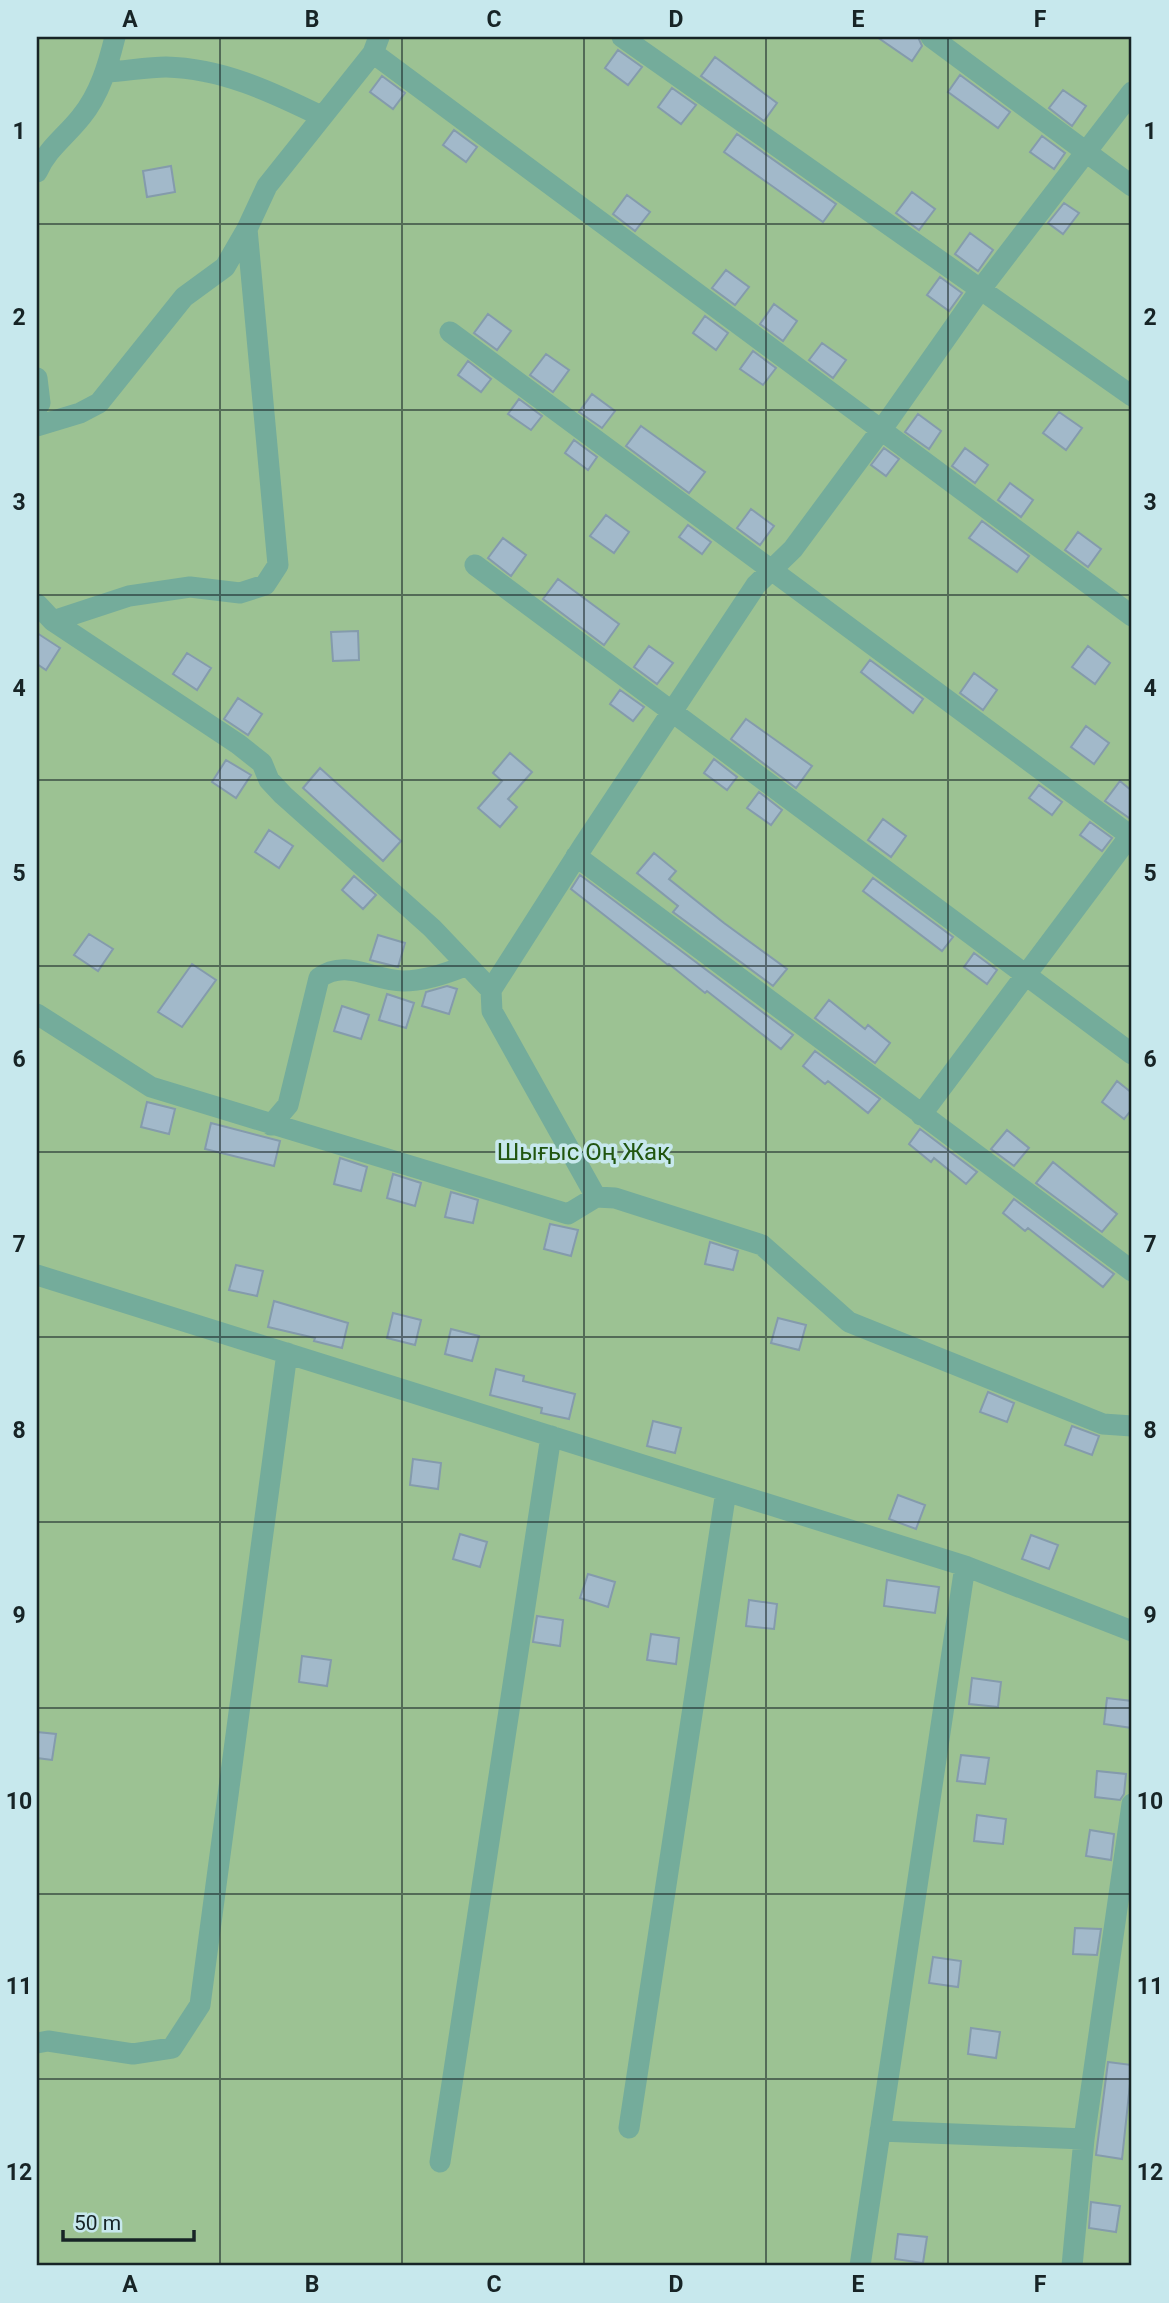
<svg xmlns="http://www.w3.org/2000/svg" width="1169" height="2303" font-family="Roboto,sans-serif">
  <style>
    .green { fill: #9cc293 }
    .building { fill: #a2b9ca; stroke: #849bac; stroke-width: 2 }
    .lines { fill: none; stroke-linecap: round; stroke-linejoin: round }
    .minor { stroke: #74ac9b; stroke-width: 21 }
    .grid { fill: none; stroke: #172426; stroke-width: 2; stroke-opacity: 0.55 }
    .labels { text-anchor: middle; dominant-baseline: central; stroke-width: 7; stroke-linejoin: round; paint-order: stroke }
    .park-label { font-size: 24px; fill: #215510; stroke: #c7e8ed }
    .neatline { fill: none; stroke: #172426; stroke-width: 2.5 }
    .grid-label { font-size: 23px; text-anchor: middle; font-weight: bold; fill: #172426 }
  </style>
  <rect width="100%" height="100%" fill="#c7e8ed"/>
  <path class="green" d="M 37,37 L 1132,37 L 1132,2266 L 37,2266 Z"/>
  <path class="building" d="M 877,37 L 918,37 L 922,46 L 912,61 Z
    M 618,50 L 642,67 L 628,85 L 605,68 Z
    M 715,57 L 777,103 L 764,121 L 701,76 Z
    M 960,75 L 1010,112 L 998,128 L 948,92 Z
    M 382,76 L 405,93 L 393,109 L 370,92 Z
    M 672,88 L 696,105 L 681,124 L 658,107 Z
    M 1063,90 L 1086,106 L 1072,126 L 1049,108 Z
    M 454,130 L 477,147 L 466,162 L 443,145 Z
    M 737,134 L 836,204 L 823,222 L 724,152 Z
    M 1042,136 L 1065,153 L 1054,169 L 1030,152 Z
    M 171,166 L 175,192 L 147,197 L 143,171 Z
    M 912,192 L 935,209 L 919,230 L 896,213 Z
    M 627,195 L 650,212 L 635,231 L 613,214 Z
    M 1064,203 L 1079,213 L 1063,234 L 1048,223 Z
    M 970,233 L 993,250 L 978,271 L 955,254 Z
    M 726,270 L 749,287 L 735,305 L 712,288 Z
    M 940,277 L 962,293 L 949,311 L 927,295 Z
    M 774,304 L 797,321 L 783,341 L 760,324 Z
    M 488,314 L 511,331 L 497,350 L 474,333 Z
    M 705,316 L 728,333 L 716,350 L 693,333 Z
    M 822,343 L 846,360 L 833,378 L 809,360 Z
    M 753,351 L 776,368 L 763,385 L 740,369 Z
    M 546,354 L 569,370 L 553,392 L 530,375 Z
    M 468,361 L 491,379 L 481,392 L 458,375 Z
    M 592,394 L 615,411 L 602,428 L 579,412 Z
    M 519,399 L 542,416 L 531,430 L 508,414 Z
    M 1059,412 L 1082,428 L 1066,450 L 1043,433 Z
    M 918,414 L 941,431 L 929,449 L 905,432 Z
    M 641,426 L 705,472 L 689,493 L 626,446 Z
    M 574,440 L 597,457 L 588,470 L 565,453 Z
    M 884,448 L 899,459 L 886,476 L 871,465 Z
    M 965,448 L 988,465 L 975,483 L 952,466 Z
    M 1010,483 L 1033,500 L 1021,517 L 998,500 Z
    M 751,509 L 774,526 L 760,545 L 737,528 Z
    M 606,515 L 629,532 L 614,553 L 590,536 Z
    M 982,521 L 1029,556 L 1017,572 L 969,538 Z
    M 688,525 L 711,542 L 702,554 L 679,537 Z
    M 1078,532 L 1101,549 L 1088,567 L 1065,550 Z
    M 503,538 L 526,555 L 511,576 L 488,558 Z
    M 558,579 L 619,624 L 604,645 L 543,599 Z
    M 358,631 L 359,660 L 333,661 L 331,632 Z
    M 37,633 L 60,648 L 46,670 L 37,664 Z
    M 649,646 L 673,663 L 657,684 L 634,667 Z
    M 1088,646 L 1110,663 L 1095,684 L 1072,667 Z
    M 187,653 L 211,668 L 197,690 L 173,674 Z
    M 870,660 L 923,699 L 913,713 L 861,672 Z
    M 974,673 L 997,690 L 983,710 L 960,693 Z
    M 620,690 L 644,707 L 633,721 L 610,704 Z
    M 238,698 L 262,714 L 248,735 L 224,719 Z
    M 746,719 L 812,766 L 796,788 L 731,739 Z
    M 1086,726 L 1109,743 L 1094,764 L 1071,747 Z
    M 510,753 L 532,772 L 508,799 L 517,807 L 500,827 L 478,808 L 502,781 L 493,773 Z
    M 714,759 L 737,777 L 727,790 L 704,773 Z
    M 226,760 L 251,775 L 236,798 L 212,782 Z
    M 320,768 L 401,841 L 383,861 L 303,788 Z
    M 1120,781 L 1132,791 L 1132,820 L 1105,801 Z
    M 1039,785 L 1062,802 L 1052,815 L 1029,798 Z
    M 759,792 L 782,810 L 771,825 L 747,808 Z
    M 883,819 L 906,836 L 891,857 L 868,840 Z
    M 1090,822 L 1112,838 L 1102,851 L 1080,835 Z
    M 269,830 L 293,846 L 279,868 L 255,852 Z
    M 654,853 L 676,871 L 669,879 L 724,923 L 787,969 L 773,986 L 673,912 L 678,906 L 637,873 Z
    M 580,875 L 793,1035 L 781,1049 L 707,991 L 705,993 L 669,964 L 668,965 L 571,889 Z
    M 354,876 L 376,895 L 363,909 L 342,890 Z
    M 873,878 L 953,937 L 942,951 L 863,891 Z
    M 89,934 L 113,949 L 98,971 L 74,955 Z
    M 378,935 L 405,943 L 398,967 L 370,960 Z
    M 974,953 L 997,970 L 987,984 L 964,967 Z
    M 192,964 L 216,980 L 182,1027 L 158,1012 Z
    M 447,986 L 457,989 L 449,1014 L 422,1006 L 426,992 Z
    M 387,994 L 414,1003 L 406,1028 L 379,1020 Z
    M 829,1000 L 865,1029 L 868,1025 L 890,1043 L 875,1063 L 815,1018 Z
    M 342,1006 L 369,1015 L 361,1039 L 334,1031 Z
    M 815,1051 L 880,1099 L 868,1113 L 828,1081 L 825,1084 L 803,1066 Z
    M 1117,1081 L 1132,1093 L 1132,1109 L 1124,1119 L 1102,1102 Z
    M 147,1102 L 175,1109 L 169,1134 L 141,1127 Z
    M 211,1123 L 280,1141 L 274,1166 L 205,1149 Z
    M 920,1129 L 977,1172 L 966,1184 L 934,1158 L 931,1162 L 909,1144 Z
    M 1007,1130 L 1029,1148 L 1014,1166 L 991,1149 Z
    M 340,1158 L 367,1167 L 361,1191 L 334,1184 Z
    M 1053,1162 L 1117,1214 L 1102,1232 L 1036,1183 Z
    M 393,1174 L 421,1183 L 415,1206 L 387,1198 Z
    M 451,1192 L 478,1200 L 473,1223 L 445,1217 Z
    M 1014,1199 L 1114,1274 L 1103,1287 L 1028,1228 L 1025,1231 L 1003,1213 Z
    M 550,1224 L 578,1230 L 571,1256 L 544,1249 Z
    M 710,1242 L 738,1251 L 733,1270 L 705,1264 Z
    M 236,1265 L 263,1271 L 257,1296 L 229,1290 Z
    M 274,1301 L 348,1323 L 342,1348 L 314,1341 L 315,1338 L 268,1327 Z
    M 393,1313 L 421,1320 L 415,1345 L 387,1338 Z
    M 778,1318 L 806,1325 L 799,1350 L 771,1343 Z
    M 451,1329 L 479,1336 L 472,1361 L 445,1354 Z
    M 496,1369 L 524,1376 L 523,1381 L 575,1394 L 569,1419 L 541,1413 L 542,1408 L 490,1395 Z
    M 988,1392 L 1014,1403 L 1007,1422 L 980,1412 Z
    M 653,1421 L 681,1428 L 675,1453 L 647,1446 Z
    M 1072,1426 L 1099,1436 L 1092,1455 L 1065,1445 Z
    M 413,1459 L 441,1463 L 438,1489 L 410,1485 Z
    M 898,1495 L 925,1505 L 916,1529 L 889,1519 Z
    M 460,1534 L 487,1542 L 480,1567 L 453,1559 Z
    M 1031,1535 L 1058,1545 L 1049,1569 L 1022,1559 Z
    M 588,1574 L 615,1582 L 608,1607 L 580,1598 Z
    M 887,1580 L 939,1587 L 935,1613 L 884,1606 Z
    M 749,1600 L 777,1604 L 774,1629 L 746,1626 Z
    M 537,1616 L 563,1620 L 560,1646 L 533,1642 Z
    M 651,1634 L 679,1638 L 676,1664 L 647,1660 Z
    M 302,1656 L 331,1660 L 327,1686 L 299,1682 Z
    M 972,1678 L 1001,1682 L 998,1707 L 969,1704 Z
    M 1107,1698 L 1132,1701 L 1132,1728 L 1104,1724 Z
    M 37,1732 L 56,1734 L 52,1760 L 37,1758 Z
    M 961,1755 L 989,1758 L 985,1784 L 957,1781 Z
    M 1097,1771 L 1126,1774 L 1124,1794 L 1120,1800 L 1095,1797 Z
    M 977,1815 L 1006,1819 L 1003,1844 L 974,1841 Z
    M 1090,1830 L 1114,1834 L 1111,1860 L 1086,1856 Z
    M 1075,1928 L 1101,1929 L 1097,1955 L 1073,1954 Z
    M 933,1957 L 961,1961 L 958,1987 L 929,1983 Z
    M 971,2028 L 1000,2032 L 996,2058 L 968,2054 Z
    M 1108,2062 L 1132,2065 L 1122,2159 L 1096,2155 Z
    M 1091,2202 L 1120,2206 L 1116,2232 L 1089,2228 Z
    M 898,2234 L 927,2237 L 923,2263 L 895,2259 Z"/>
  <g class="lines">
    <path class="minor" d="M 622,37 L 1132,396
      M 931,37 L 1132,186
      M 373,53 L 1132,616
      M 106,72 C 126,71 147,67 166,67 C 221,68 272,92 321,116
      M 37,172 C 47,149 66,136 81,117 C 100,94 108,65 115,37
      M 450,332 L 1132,837
      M 37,378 L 40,403 L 37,408
      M 37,426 L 80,413 L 99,403 L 184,297 L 225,267 L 247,229 L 267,186 L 373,53 L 379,37
      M 475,565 L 1132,1054
      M 37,604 L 53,621 L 238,744 L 262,763 L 269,780 L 283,795 L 432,928 L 491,990
      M 53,621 L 129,596 L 190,587 L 240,593 L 265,585 L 278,565 L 247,229
      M 576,856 L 1132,1271
      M 37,1014 L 151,1087 L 568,1214 L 596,1197 L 615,1198 L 762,1245 L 849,1322 L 1103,1424 L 1132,1426
      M 921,1115 L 1132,833
      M 271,1125 L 288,1105 L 319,978 C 346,958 373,981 403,981 C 424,981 448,973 467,965
      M 596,1197 L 492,1011 L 491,990 L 583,846 L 756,585 L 793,549 L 887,422 L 980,290 L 1132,92
      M 37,1275 L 965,1566 L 1132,1631
      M 37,2043 L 48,2041 L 133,2054 L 172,2048 L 200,2005 L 287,1353
      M 629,2128 L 726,1491
      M 880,2131 L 1084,2139
      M 440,2162 L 551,1436
      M 860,2266 L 965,1566
      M 1072,2266 L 1084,2139 L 1132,1804"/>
  </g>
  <path class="grid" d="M 220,37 L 220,2266M 402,37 L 402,2266M 584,37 L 584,2266M 766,37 L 766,2266M 948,37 L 948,2266M 37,224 L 1132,224M 37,410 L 1132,410M 37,595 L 1132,595M 37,780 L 1132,780M 37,966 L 1132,966M 37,1152 L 1132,1152M 37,1337 L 1132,1337M 37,1522 L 1132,1522M 37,1708 L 1132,1708M 37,1894 L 1132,1894M 37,2079 L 1132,2079"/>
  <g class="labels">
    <g class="park-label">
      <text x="584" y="1152">Шығыс Оң Жақ</text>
    </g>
  </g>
  <rect width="1169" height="2303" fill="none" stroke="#c7e8ed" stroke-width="77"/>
  <path d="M63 2230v10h131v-10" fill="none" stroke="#172426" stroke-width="3.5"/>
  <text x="74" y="2230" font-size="21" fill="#172426" stroke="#c7e8ed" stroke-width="5" paint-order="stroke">50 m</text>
  <rect x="38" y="38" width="1092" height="2226" class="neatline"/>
  <g class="grid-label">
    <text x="130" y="27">A</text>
    <text x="312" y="27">B</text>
    <text x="494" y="27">C</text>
    <text x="676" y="27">D</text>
    <text x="858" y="27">E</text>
    <text x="1040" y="27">F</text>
    <text x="19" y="139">1</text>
    <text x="1150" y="139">1</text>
    <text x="19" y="325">2</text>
    <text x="1150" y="325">2</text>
    <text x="19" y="510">3</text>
    <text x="1150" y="510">3</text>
    <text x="19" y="696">4</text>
    <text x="1150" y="696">4</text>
    <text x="19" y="881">5</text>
    <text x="1150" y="881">5</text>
    <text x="19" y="1067">6</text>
    <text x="1150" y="1067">6</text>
    <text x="19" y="1252">7</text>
    <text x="1150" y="1252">7</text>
    <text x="19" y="1438">8</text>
    <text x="1150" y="1438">8</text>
    <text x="19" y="1623">9</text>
    <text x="1150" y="1623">9</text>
    <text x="19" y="1809">10</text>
    <text x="1150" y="1809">10</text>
    <text x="19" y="1994">11</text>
    <text x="1150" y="1994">11</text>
    <text x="19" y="2180">12</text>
    <text x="1150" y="2180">12</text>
    <text x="130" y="2292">A</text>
    <text x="312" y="2292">B</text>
    <text x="494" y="2292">C</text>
    <text x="676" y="2292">D</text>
    <text x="858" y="2292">E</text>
    <text x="1040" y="2292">F</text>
  </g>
</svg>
